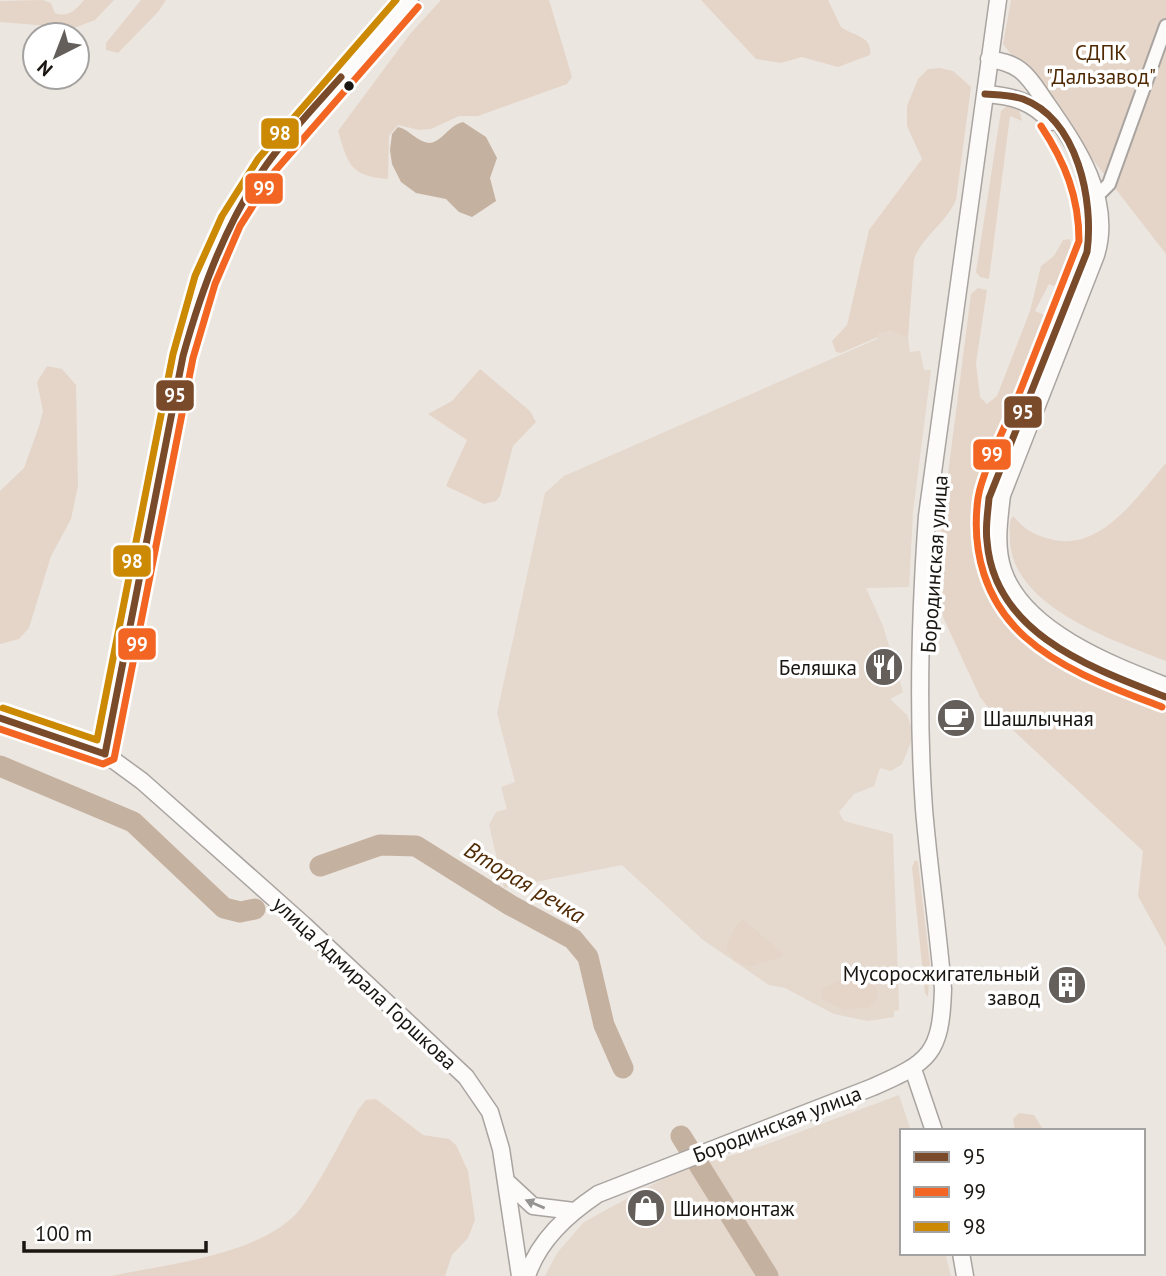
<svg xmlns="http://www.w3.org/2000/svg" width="1166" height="1276" font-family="'PT Sans',sans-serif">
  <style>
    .built { fill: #e5d8cd }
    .green { fill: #e5d5c8 }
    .water { fill: #c5b1a0 }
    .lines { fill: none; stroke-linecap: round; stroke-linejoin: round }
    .river { stroke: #c5b1a0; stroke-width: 21 }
    .minor-casing { stroke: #a9a4a0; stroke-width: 16 }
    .major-casing { stroke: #a9a4a0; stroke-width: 19 }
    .minor { stroke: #fcfbfa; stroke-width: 12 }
    .major { stroke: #fcfbfa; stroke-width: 16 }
    .bus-1-casing { stroke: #fff; stroke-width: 12 }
    .bus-2-casing { stroke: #fff; stroke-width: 12 }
    .bus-3-casing { stroke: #fff; stroke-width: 12 }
    .bus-1 { stroke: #7a4b2a; stroke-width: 7 }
    .bus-2 { stroke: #f26522; stroke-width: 7 }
    .bus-3 { stroke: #cb8904; stroke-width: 7 }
    .oneway { fill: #969492 }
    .bus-dot { fill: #1a1612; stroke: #fff; stroke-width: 2.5 }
    .labels { text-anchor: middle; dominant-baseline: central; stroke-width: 7; stroke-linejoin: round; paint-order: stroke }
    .park-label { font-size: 21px; fill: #4e2903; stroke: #fff }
    .street-label { font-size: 21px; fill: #1a1612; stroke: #fff }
    .poi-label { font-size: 21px; fill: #1a1612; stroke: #fff; text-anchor: end }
    .water-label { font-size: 23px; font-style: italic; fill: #512c06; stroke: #fff }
    .line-badge { stroke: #fff; stroke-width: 2.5 }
    .badge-label { font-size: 19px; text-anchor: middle; font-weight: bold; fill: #fff }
  </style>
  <rect width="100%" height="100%" fill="#ece6e0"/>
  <path class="built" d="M 890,331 L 908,338 L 910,352 L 920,351 L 924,370 L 931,370 L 913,512 L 909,587 L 866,588 L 883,626 L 903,692 L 890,699 L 907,715 L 914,735 L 902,764 L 891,771 L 880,768 L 874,786 L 854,794 L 839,812 L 844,821 L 893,834 L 899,1010 L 894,1011 L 894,1017 L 868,1021 L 834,1014 L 785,988 L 769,985 L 703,940 L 622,865 L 504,888 L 489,825 L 496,812 L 507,809 L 501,787 L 515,782 L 497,713 L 545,493 L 564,476 L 877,339 L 877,334 Z
    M 899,1095 L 911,1131 L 902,1131 L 902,1253 L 945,1253 L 951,1276 L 545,1276 L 557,1253 L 584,1222 L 674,1173 L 762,1146 Z"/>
  <path class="green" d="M 43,0 L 51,3 L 55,13 C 68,18 76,10 84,0 L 114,0 L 95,20 L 74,28 L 0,22 L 0,1 Z
    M 141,0 L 166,0 L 158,12 L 118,53 L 106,50 L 106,43 Z
    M 441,0 L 549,0 L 572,77 L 567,84 L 478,116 L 459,116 L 431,129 L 419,130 L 398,125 L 389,136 L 388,179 C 349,176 348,163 338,131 L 410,34 Z
    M 701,0 L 828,0 L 841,27 C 853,36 873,36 870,55 L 838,67 L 802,57 L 781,63 L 756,59 Z
    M 1011,0 L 1166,0 L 1166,254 L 1003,44 Z
    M 940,68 L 953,71 L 971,87 L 956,200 C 946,223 923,236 914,259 L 908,338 L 890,331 L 877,334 L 878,337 L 841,353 L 836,352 L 832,341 L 847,325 L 869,230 L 922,159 L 907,126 L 907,106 L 918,79 L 928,69 Z
    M 1007,106 L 1019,110 L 1022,121 L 1010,116 L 989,279 L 980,277 L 976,272 L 1001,111 Z
    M 1070,239 L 1072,256 L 1061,289 L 1049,284 L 1035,311 L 1047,316 C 1022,377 980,457 973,521 C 961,631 1082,679 1166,709 L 1166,947 L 1138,896 L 1143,851 L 988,707 L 980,697 L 943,617 L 939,588 L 942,521 L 971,294 L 978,288 L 987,290 L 976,363 L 980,397 L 987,404 L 997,396 L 1030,311 L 1041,266 L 1054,256 L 1063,240 Z
    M 47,366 L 62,369 L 76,385 L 78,486 L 71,519 L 51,556 L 29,628 L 19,639 L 0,644 L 0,491 L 24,468 L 39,426 L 43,411 L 37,382 Z
    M 480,369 L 530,411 L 536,422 L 513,446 L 500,496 L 496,501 L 484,504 L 446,486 L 467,440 L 428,414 L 452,401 Z
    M 1166,463 L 1166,661 C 1115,641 1013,607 1010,541 C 1010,532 1008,522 1013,516 C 1027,532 1034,535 1054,540 C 1103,550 1138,495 1166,463 Z
    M 915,860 L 918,862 L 930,965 L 928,997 L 925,993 L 912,867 Z
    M 743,919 L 783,954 L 781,957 L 749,967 L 734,960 L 726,948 L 735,927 Z
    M 870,969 L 875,971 L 877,997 L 869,1008 L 842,1009 L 823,1000 L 821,990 L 857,971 Z
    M 376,1099 L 423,1135 L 449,1139 L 456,1145 L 468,1171 L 475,1220 L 468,1238 L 452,1255 L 445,1276 L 111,1276 C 166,1264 265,1255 301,1208 C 323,1178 340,1142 358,1110 L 366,1100 Z
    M 1019,1113 L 1034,1115 L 1044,1131 L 1015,1131 L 1013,1119 Z"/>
  <path class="water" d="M 463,122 L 486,137 L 497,158 L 490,178 L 496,201 L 472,217 L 459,212 L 446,199 L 416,193 L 401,182 L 392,164 L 390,150 L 392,134 L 398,127 C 409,129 417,142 429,143 C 441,143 449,125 463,122 Z"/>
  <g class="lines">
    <path class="river" d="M 0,766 L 133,822 L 224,908 L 240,912 L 255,909
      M 320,866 L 380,845 L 416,846 L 510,905 L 573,939 L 588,957 L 604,1025 L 623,1068
      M 681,1136 L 768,1276"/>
    <g class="minor-casing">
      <path id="minor" d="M 1088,197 L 1097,196 L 1109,184 L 1166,26"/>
    </g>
    <g class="major-casing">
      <path id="major" d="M 989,59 C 1000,61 1011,63 1020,70 C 1031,78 1039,93 1047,104 C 1077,147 1113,200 1096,255 L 1002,495 C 999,520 995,546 1003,570 C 1023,631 1112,665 1166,686
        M 985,94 C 1013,96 1031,101 1051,122
        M 1036,380 C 992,489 939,557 1052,645
        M 0,718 L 105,754 L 142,781 L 304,925 L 466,1077 L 490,1112 L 501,1149 L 520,1276
        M 105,754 L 183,356 L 205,280 L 231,221 L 267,165 L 410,0
        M 913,1069 L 934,1131
        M 506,1181 L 533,1206 L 574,1211
        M 961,1253 L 965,1276
        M 527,1276 C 539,1240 567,1215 598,1194 L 873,1087 C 930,1062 941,1054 943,989 C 938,929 929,869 924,809 C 917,712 920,613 927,516 L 998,0"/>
    </g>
    <use href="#minor" class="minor"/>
    <use href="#major" class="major"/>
    <g class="bus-1-casing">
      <path id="bus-1" d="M 985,94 C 998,95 1011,95 1023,99 C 1078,120 1094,201 1087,252 L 989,498 C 988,512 985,527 987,541 C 994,634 1092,668 1166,697
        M 0,718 L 105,754
        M 105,754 L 183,356 C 202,288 226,222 267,164 C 289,133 316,105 341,77"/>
    </g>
    <g class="bus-2-casing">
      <path id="bus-2" d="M 1041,126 C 1065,162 1079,197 1079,241 C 1060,290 1040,340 1021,389 C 1010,417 982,471 978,498 C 971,551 985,601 1025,637 C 1063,671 1116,689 1162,707
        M 0,729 L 103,764 L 114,759 L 193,358 L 215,284 L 240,226 L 275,171 L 418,7"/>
    </g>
    <g class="bus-3-casing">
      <path id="bus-3" d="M 3,708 L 97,740 L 173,354 L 195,276 L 222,216 L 258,159 L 396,0"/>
    </g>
    <use href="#bus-1" class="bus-1"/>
    <use href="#bus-2" class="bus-2"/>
    <use href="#bus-3" class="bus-3"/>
  </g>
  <defs><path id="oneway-solid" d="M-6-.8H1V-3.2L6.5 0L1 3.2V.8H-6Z" transform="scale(1.75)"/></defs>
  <use class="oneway" href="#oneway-solid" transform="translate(535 1204) rotate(-157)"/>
  <defs>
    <g id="restaurant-disc" transform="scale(2.0125)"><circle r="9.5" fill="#645f5a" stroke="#fff"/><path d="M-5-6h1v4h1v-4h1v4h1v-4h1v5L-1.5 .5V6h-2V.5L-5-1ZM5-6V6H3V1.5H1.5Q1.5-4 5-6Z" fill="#fff"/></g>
    <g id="cafe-disc" transform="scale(2.0125)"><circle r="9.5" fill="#645f5a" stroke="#fff"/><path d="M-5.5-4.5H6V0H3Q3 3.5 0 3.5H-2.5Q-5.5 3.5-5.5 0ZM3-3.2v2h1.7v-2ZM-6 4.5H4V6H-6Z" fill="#fff"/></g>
    <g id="building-disc" transform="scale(2.0125)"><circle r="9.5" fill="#645f5a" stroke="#fff"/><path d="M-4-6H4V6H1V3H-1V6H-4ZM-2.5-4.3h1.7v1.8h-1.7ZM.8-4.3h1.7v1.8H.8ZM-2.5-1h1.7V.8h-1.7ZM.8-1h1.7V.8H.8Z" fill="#fff"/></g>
    <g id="shop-disc" transform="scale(2.0125)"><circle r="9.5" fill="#645f5a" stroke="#fff"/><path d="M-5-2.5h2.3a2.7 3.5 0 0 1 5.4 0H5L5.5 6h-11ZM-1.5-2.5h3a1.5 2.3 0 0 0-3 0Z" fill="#fff"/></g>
  </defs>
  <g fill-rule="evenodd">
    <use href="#restaurant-disc" x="884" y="667"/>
    <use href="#cafe-disc" x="956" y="718"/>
    <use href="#building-disc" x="1067" y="985"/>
    <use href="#shop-disc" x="646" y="1208"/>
  </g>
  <circle class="bus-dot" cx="349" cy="86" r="6"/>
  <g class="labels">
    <g class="park-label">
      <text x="1101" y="52">СДПК<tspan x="1101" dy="24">"Дальзавод"</tspan></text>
    </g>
    <g class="street-label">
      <text transform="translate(934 564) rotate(-86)">Бородинская улица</text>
      <text transform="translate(365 983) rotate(43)">улица Адмирала Горшкова</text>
      <text transform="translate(777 1124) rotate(-21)">Бородинская улица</text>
    </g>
    <g class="poi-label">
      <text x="857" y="667">Беляшка</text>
      <text x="983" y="718" text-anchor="start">Шашлычная</text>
      <text x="1040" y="973">Мусоросжигательный<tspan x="1040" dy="24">завод</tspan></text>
      <text x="673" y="1208" text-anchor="start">Шиномонтаж</text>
    </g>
    <g class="water-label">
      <text transform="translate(525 882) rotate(31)">Вторая речка</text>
    </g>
  </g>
  <g class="line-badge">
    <rect x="260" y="117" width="40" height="33" rx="7" fill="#cb8904"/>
    <rect x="244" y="172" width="40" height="33" rx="7" fill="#f26522"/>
    <rect x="155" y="379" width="40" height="33" rx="7" fill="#7a4b2a"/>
    <rect x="1003" y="395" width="40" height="34" rx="7" fill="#7a4b2a"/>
    <rect x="972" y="438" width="40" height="33" rx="7" fill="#f26522"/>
    <rect x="112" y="544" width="40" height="34" rx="7" fill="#cb8904"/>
    <rect x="117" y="627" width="40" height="34" rx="7" fill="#f26522"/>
  </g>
  <g class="badge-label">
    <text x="280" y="140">98</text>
    <text x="264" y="195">99</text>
    <text x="175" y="402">95</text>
    <text x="1023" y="419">95</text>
    <text x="992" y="461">99</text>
    <text x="132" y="568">98</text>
    <text x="137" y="651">99</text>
  </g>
  <rect x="900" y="1129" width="245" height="126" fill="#ffffff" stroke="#a3a2a0" stroke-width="2"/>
  <rect x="914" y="1152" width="35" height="10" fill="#7a4b2a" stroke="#a3a2a0" stroke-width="2"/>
  <text x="963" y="1164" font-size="21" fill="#1a1612">95</text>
  <rect x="914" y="1187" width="35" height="10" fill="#f26522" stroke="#a3a2a0" stroke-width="2"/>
  <text x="963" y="1199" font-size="21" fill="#1a1612">99</text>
  <rect x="914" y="1222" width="35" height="10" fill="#cb8904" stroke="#a3a2a0" stroke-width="2"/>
  <text x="963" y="1234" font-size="21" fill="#1a1612">98</text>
  <g transform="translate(56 56) rotate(222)"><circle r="33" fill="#ffffff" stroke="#a3a2a0" stroke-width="2"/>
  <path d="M0-5L12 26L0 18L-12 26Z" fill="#645f5a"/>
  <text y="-10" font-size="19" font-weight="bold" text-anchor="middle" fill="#1a1612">N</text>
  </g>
  <path d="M24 1241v10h182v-10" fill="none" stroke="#1a1612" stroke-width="3.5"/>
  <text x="35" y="1241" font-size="21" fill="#1a1612" stroke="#ffffff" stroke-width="5" paint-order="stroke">100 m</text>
</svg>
